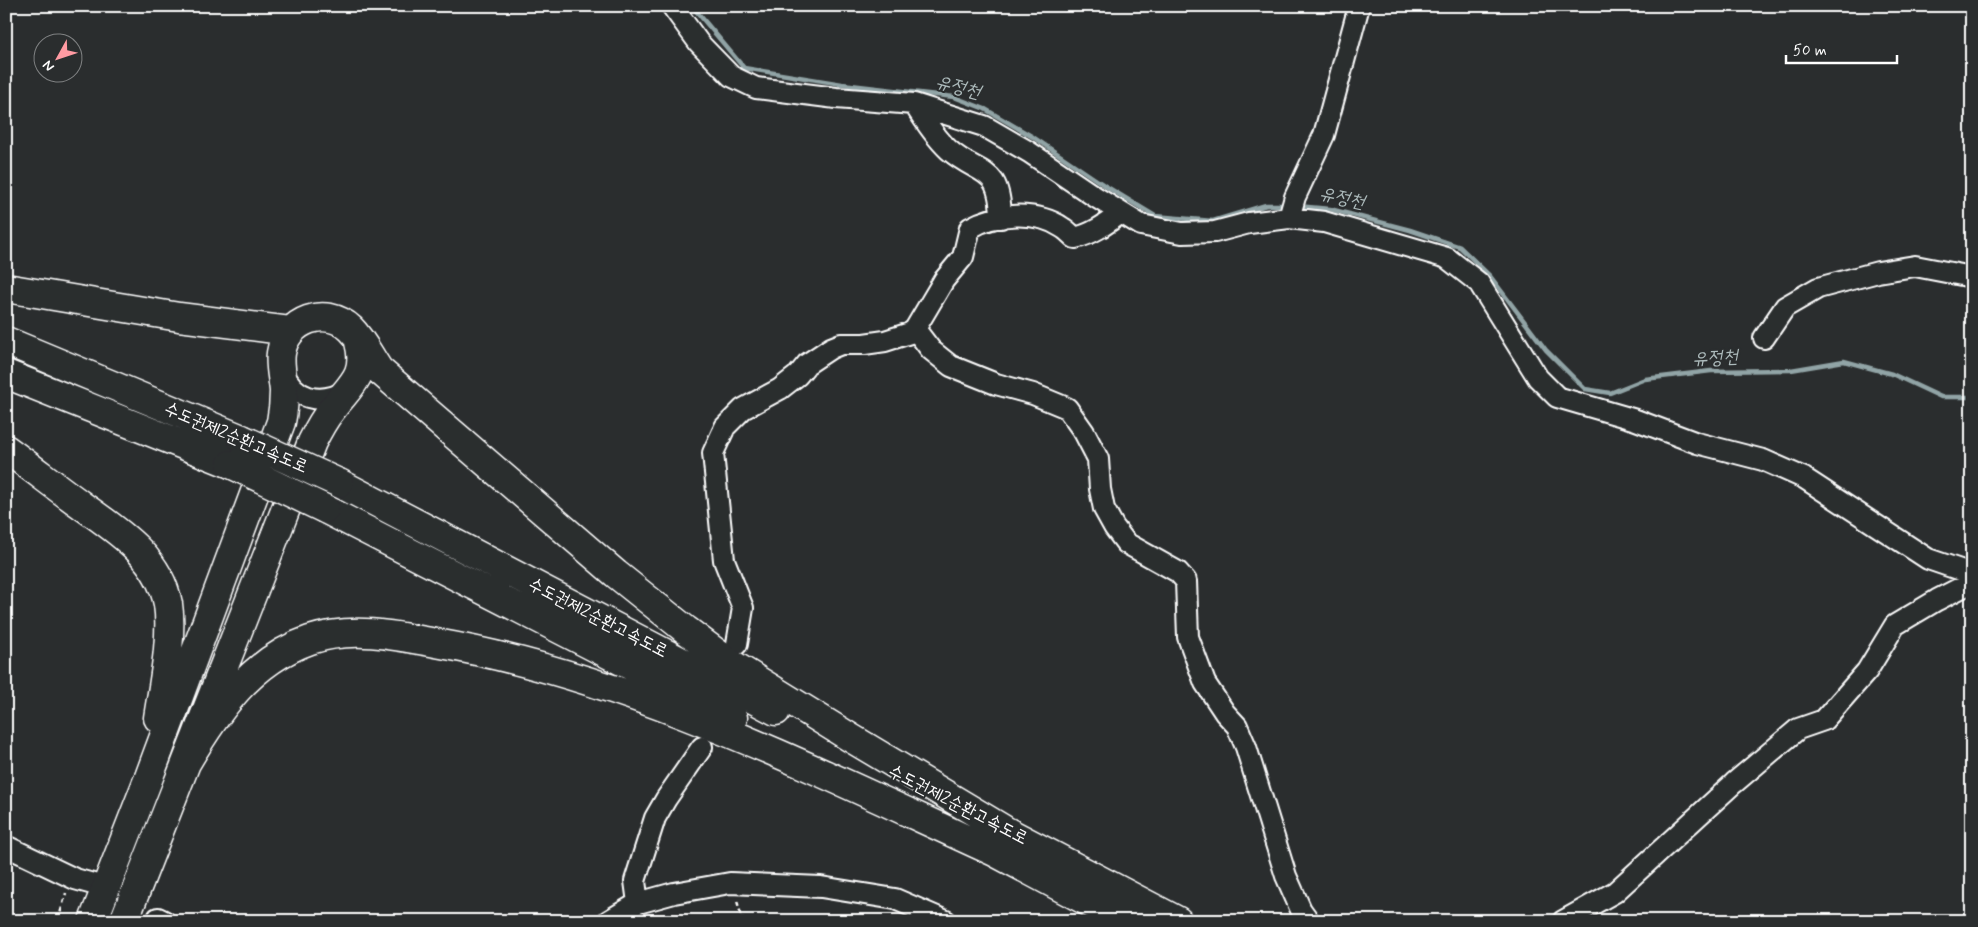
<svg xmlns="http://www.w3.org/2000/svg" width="1978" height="927" font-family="Mynerve,'Poor Story',sans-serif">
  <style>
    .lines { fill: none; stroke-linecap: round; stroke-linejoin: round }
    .stream { stroke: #91a4a6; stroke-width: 4.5 }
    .minor-casing { stroke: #fff; stroke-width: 24 }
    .highway-casing { stroke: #fff; stroke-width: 31 }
    .path { stroke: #fff; stroke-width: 2.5; stroke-dasharray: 5 4; stroke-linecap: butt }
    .minor { stroke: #2a2d2e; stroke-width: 20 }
    .highway { stroke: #2a2d2e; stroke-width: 28 }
    .highway-bridge-casing { stroke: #fff; stroke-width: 31; stroke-linecap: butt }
    .highway-bridge { stroke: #2a2d2e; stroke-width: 28 }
    .labels { text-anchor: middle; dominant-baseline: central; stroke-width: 4; stroke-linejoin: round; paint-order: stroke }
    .street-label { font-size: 18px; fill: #fff; stroke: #2a2d2e }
    .water-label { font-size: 19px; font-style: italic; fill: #adbbbc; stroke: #2a2d2e }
  </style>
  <rect width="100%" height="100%" fill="#2a2d2e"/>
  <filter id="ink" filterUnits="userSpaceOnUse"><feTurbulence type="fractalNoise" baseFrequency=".02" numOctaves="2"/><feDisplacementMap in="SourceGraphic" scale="10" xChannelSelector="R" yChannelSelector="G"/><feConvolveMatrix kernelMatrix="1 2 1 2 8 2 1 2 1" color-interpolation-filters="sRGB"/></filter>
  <g filter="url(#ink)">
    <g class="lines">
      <path class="stream" d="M 692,6 L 744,68 L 842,84 L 954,97 L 985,109 L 1033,137 L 1107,187 L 1155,216 L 1213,221 L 1266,205 L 1287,205
        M 1297,206 L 1330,209 L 1410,230 L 1460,247 L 1490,276 L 1546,350 L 1585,389 L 1610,393 L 1645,379 L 1711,371 L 1791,370 L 1844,361 L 1892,374 L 1941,397 L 1972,397"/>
      <g class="minor-casing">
        <path id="minor" d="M 672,6 L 699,43 L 731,76 L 756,88 L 836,98 L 914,104 L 984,126 L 1029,152 L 1094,196 L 1141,225 L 1182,233 L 1215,232 L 1249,223 L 1289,218 L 1324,222 L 1447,258 L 1479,283 L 1538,378 L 1557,397 L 1636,420 L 1697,443 L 1763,460 L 1804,478 L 1928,559 L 1972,574
          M 914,104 C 924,120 935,137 949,150 C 980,177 1000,164 1001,218
          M 1289,218 L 1295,197 L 1324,135 L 1359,6
          M 915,329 L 931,350 L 951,366 L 996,384 L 1033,394 L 1067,408 L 1084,432 L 1098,459 L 1100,489 L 1104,509 L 1114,527 L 1126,543 L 1178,572 L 1186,581 L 1188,637 L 1205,683 L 1225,713 L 1237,726 L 1246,747 L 1286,876 L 1301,910 L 1309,921
          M 1764,338 L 1785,307 L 1818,288 L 1878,272 L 1915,266 L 1972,277
          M 282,371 C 295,399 319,406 346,391
          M 737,644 L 743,608 L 724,560 L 713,453 L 725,427 L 743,409 L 780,389 L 798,375 L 807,364 L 831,348 L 841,344 L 864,344 L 885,341 L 910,333 L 915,329 L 944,280 L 963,257 L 970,228 C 996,213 1037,210 1063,228 C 1067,230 1071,235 1075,238 C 1093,234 1106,224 1121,213
          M 6,846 L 75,879 L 100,886
          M 638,903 L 635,881 L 655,818 L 666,799 L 702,747
          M 158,918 L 164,921
          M 608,921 L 638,903 L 674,893 L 730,883 L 821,887 L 895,899 L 946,921
          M 1563,921 L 1615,892 L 1734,783 L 1798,729 L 1824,720 L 1867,671 L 1895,625 L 1937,600 L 1972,582"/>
      </g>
      <g class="highway-casing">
        <path id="highway" d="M 6,288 L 179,317 L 290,331
          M 6,341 L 242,439
          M 6,374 L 231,464
          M 6,449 C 31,467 55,486 80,504 C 116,530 159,556 168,604 C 173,637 163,685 158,718
          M 339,483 L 776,711
          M 325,509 L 733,718
          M 186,763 C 217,711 250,661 310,640 C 351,626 395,635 436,643 C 635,678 818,772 1001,855
          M 987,821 L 1178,921
          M 985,847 L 1124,921
          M 93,921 L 149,777 L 281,422 C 283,412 284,402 284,391 C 283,379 279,365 281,353 C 286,320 326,305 351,329 C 362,340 370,357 379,370 L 616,574 L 686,630 L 730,663 L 851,738 L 1003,829
          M 124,921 L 312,442 C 318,430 324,419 332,409 C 351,384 368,375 359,342"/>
      </g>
      <path class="path" d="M 737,901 L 743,921
        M 58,921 L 66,893"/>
      <use href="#minor" class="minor"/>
      <use href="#highway" class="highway"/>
      <g class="highway-bridge-casing">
        <path id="highway-bridge" d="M 242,439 L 339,483
          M 231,464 L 325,509"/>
      </g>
      <use href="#highway-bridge" class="highway-bridge"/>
    </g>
  </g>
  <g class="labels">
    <g class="street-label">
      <text transform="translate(236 438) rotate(23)">수도권제2순환고속도로</text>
      <text transform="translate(598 618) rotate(27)">수도권제2순환고속도로</text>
      <text transform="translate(958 805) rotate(27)">수도권제2순환고속도로</text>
    </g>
    <g class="water-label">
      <text transform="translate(958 87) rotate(15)">유정천</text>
      <text transform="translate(1342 198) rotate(12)">유정천</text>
      <text transform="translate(1715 358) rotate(-3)">유정천</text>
    </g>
  </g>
  <rect width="1978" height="927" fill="none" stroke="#2a2d2e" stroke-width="25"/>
  <rect x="12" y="12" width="1953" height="902" fill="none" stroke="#fff" stroke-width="2" filter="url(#ink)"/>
  <g transform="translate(58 58) rotate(230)"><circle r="24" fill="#2a2d2e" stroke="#7f8182"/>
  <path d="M0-4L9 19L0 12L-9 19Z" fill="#ff9aa2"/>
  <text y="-8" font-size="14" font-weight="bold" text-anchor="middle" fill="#ffffff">N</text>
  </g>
  <path d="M1786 55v8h111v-8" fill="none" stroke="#ffffff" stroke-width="2.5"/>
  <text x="1793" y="55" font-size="15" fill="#ffffff" stroke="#2a2d2e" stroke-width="4" paint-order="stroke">50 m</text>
</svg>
